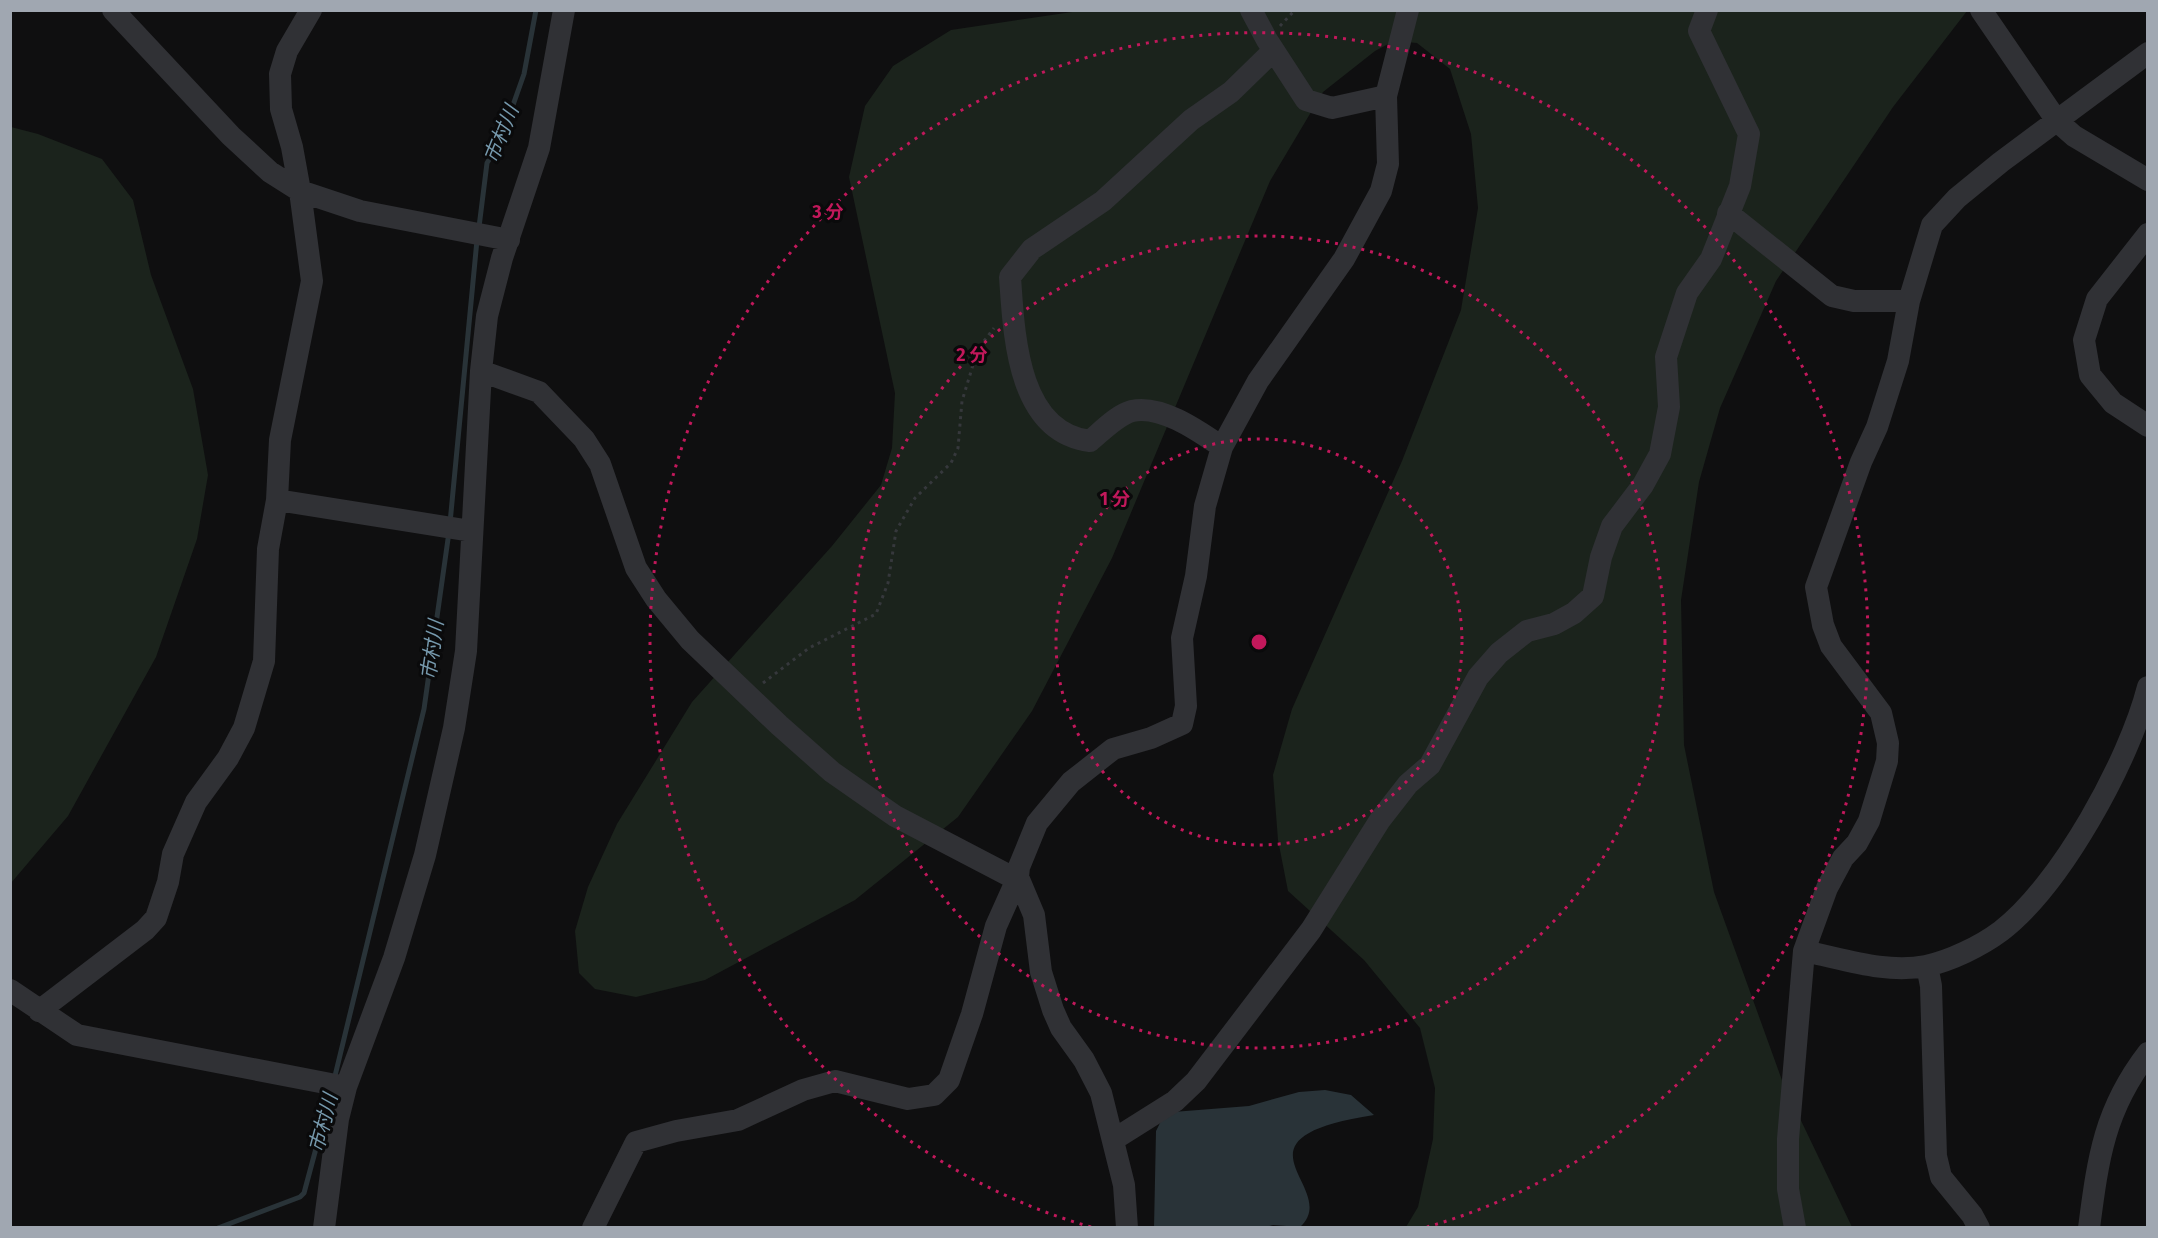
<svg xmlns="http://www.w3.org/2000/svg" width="2158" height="1238" font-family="'Fira Sans','Noto Sans JP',sans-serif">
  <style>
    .green { fill: #1b231c }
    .water { fill: #293338 }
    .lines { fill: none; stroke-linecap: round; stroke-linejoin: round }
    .stream { stroke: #293338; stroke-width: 5 }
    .path { stroke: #36383c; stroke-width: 3; stroke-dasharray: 3 4.5; stroke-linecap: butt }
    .minor { stroke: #303135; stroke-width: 22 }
    .ring { fill: none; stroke: #c2185b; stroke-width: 3; stroke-dasharray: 3 6 }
    .labels { text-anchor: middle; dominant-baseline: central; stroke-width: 6; stroke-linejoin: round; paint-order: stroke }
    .water-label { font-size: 20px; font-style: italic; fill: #7699ad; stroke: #0a0a0b }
    .centre { fill: #c2185b; stroke: #0a0a0b; stroke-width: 3 }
    .ring-label { font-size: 18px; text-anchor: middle; font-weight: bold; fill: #c2185b; stroke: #0a0a0b; stroke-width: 6; stroke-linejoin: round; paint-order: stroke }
  </style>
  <rect width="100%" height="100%" fill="#0f0f10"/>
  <path class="green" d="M 1079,11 L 1967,11 L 1893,107 L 1776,281 L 1720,408 L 1699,482 L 1681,600 L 1684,745 L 1714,892 L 1783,1083 L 1852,1227 L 1406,1227 L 1418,1207 L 1433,1139 L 1435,1088 L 1420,1028 L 1364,960 L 1288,891 L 1278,840 L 1273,775 L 1292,709 L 1402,461 L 1461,310 L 1478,208 L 1471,134 L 1450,69 L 1417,43 L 1394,41 L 1375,51 L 1323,92 L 1270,181 L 1112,558 L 1032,711 L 958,817 L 855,900 L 705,980 L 636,997 L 595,989 L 579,973 L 575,931 L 588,887 L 617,824 L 692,702 L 832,546 L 881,485 L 892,448 L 895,393 L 849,177 L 865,106 L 893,66 L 951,30 Z
    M 11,127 L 38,134 L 102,159 L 133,200 L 151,275 L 193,389 L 208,475 L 197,539 L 156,657 L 68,816 L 11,883 Z"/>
  <path class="water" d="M 1325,1090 L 1351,1095 L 1374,1115 C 1218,1139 1343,1188 1300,1227 L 1273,1225 L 1262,1228 L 1154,1228 L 1156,1131 L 1162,1119 L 1173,1112 L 1249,1106 L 1299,1092 Z"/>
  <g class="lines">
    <path class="stream" d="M 479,227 L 487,163 L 500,142 L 524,74 L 536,10
      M 450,523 L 477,240
      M 334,1080 L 424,709 L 449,532
      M 218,1228 L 300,1197 L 304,1193 L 332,1089"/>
    <path class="path" d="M 1280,26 L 1295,10
      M 763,683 L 809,648 L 876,614 L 888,583 L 896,531 L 915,498 L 951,463 L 958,448 L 962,401 L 973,365 L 981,345 L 994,328"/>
    <path class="minor" d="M 113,10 L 231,136 L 270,172 L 300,191 L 360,211 L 509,240
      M 1251,10 L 1267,40 L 1306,100 L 1332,108 L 1386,96
      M 1981,10 L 2057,121 L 2074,136 L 2148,180
      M 1728,213 L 1832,296 L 1854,301 L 1909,301
      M 2148,234 L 2097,299 L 2084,340 L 2090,375 L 2113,403 L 2148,426
      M 481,371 L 539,392 L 584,439 L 600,464 L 636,568 L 656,599 L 690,640 L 779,725 L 832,772 L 895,816 L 1008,875 L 1018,877
      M 1222,447 C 1200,432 1161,404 1132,411 C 1117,415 1102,431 1090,441 C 1017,432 1014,334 1010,277 L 1032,249 L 1103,201 L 1191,120 L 1231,92 L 1273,51
      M 277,500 L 471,531
      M 1804,951 C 1844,959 1886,974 1926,966 C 1950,961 1981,946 2001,931 C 2061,885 2129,761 2148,687
      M 1927,966 L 1931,986 L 1936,1156 L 1941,1177 L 1972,1215 L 1979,1228
      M 10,990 L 77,1035 L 346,1087
      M 39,1011 L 145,930 L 156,918 L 168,882 L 173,854 L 196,802 L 228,758 L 244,728 L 264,661 L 268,549 L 277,500 L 280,440 L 312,281 L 300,191 L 292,147 L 281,109 L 280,74 L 287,51 L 311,10
      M 1113,1140 L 1175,1101 L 1196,1081 L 1311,930 L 1380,820 L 1408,784 L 1430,765 L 1478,677 L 1499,653 L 1527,631 L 1554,624 L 1574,613 L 1593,596 L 1601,557 L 1612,526 L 1643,485 L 1660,454 L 1669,407 L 1666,357 L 1687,293 L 1711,259 L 1740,186 L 1749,134 L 1699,31 L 1707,10
      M 324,1228 L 338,1119 L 346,1087 L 394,958 L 425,855 L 454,728 L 466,651 L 481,371 L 487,316 L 502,258 L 539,148 L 564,10
      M 593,1228 L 636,1142 L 676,1131 L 738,1120 L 803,1090 L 835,1081 L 908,1099 L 934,1095 L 949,1080 L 972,1014 L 996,926 L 1018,877
      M 1127,1228 L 1124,1185 L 1101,1093 L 1084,1060 L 1061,1028 L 1053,1010 L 1041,972 L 1034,915 L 1018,877 L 1019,867 L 1037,823 L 1071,782 L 1113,749 L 1151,738 L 1182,724 L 1186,706 L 1182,638 L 1196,576 L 1205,506 L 1222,447 L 1258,381 L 1344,259 L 1381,191 L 1388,164 L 1386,96 L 1408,10
      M 1795,1228 L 1788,1189 L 1788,1139 L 1804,951 L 1827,888 L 1843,858 L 1857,843 L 1869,821 L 1887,761 L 1888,743 L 1881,713 L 1831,646 L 1823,625 L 1816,587 L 1861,462 L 1877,427 L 1898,361 L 1909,301 L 1932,225 L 1957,198 L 2001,162 L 2148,53
      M 2089,1228 C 2098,1159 2104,1110 2148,1053"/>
  </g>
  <g class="ring">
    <circle cx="1259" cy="642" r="203"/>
    <circle cx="1259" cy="642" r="406"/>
    <path d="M1091 1227A609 609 0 1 1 1427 1227"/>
  </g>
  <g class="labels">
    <g class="water-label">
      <text transform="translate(501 134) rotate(-68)">市村川</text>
      <text transform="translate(432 650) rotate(-82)">市村川</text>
      <text transform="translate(323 1123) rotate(-75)">市村川</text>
    </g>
  </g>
  <circle cx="1259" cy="642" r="9" class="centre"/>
  <g class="ring-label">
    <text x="828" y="218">3 分</text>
    <text x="972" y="361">2 分</text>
    <text x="1115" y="505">1 分</text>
  </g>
  <rect width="2158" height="1238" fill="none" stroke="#a0a7b1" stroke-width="24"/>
</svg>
